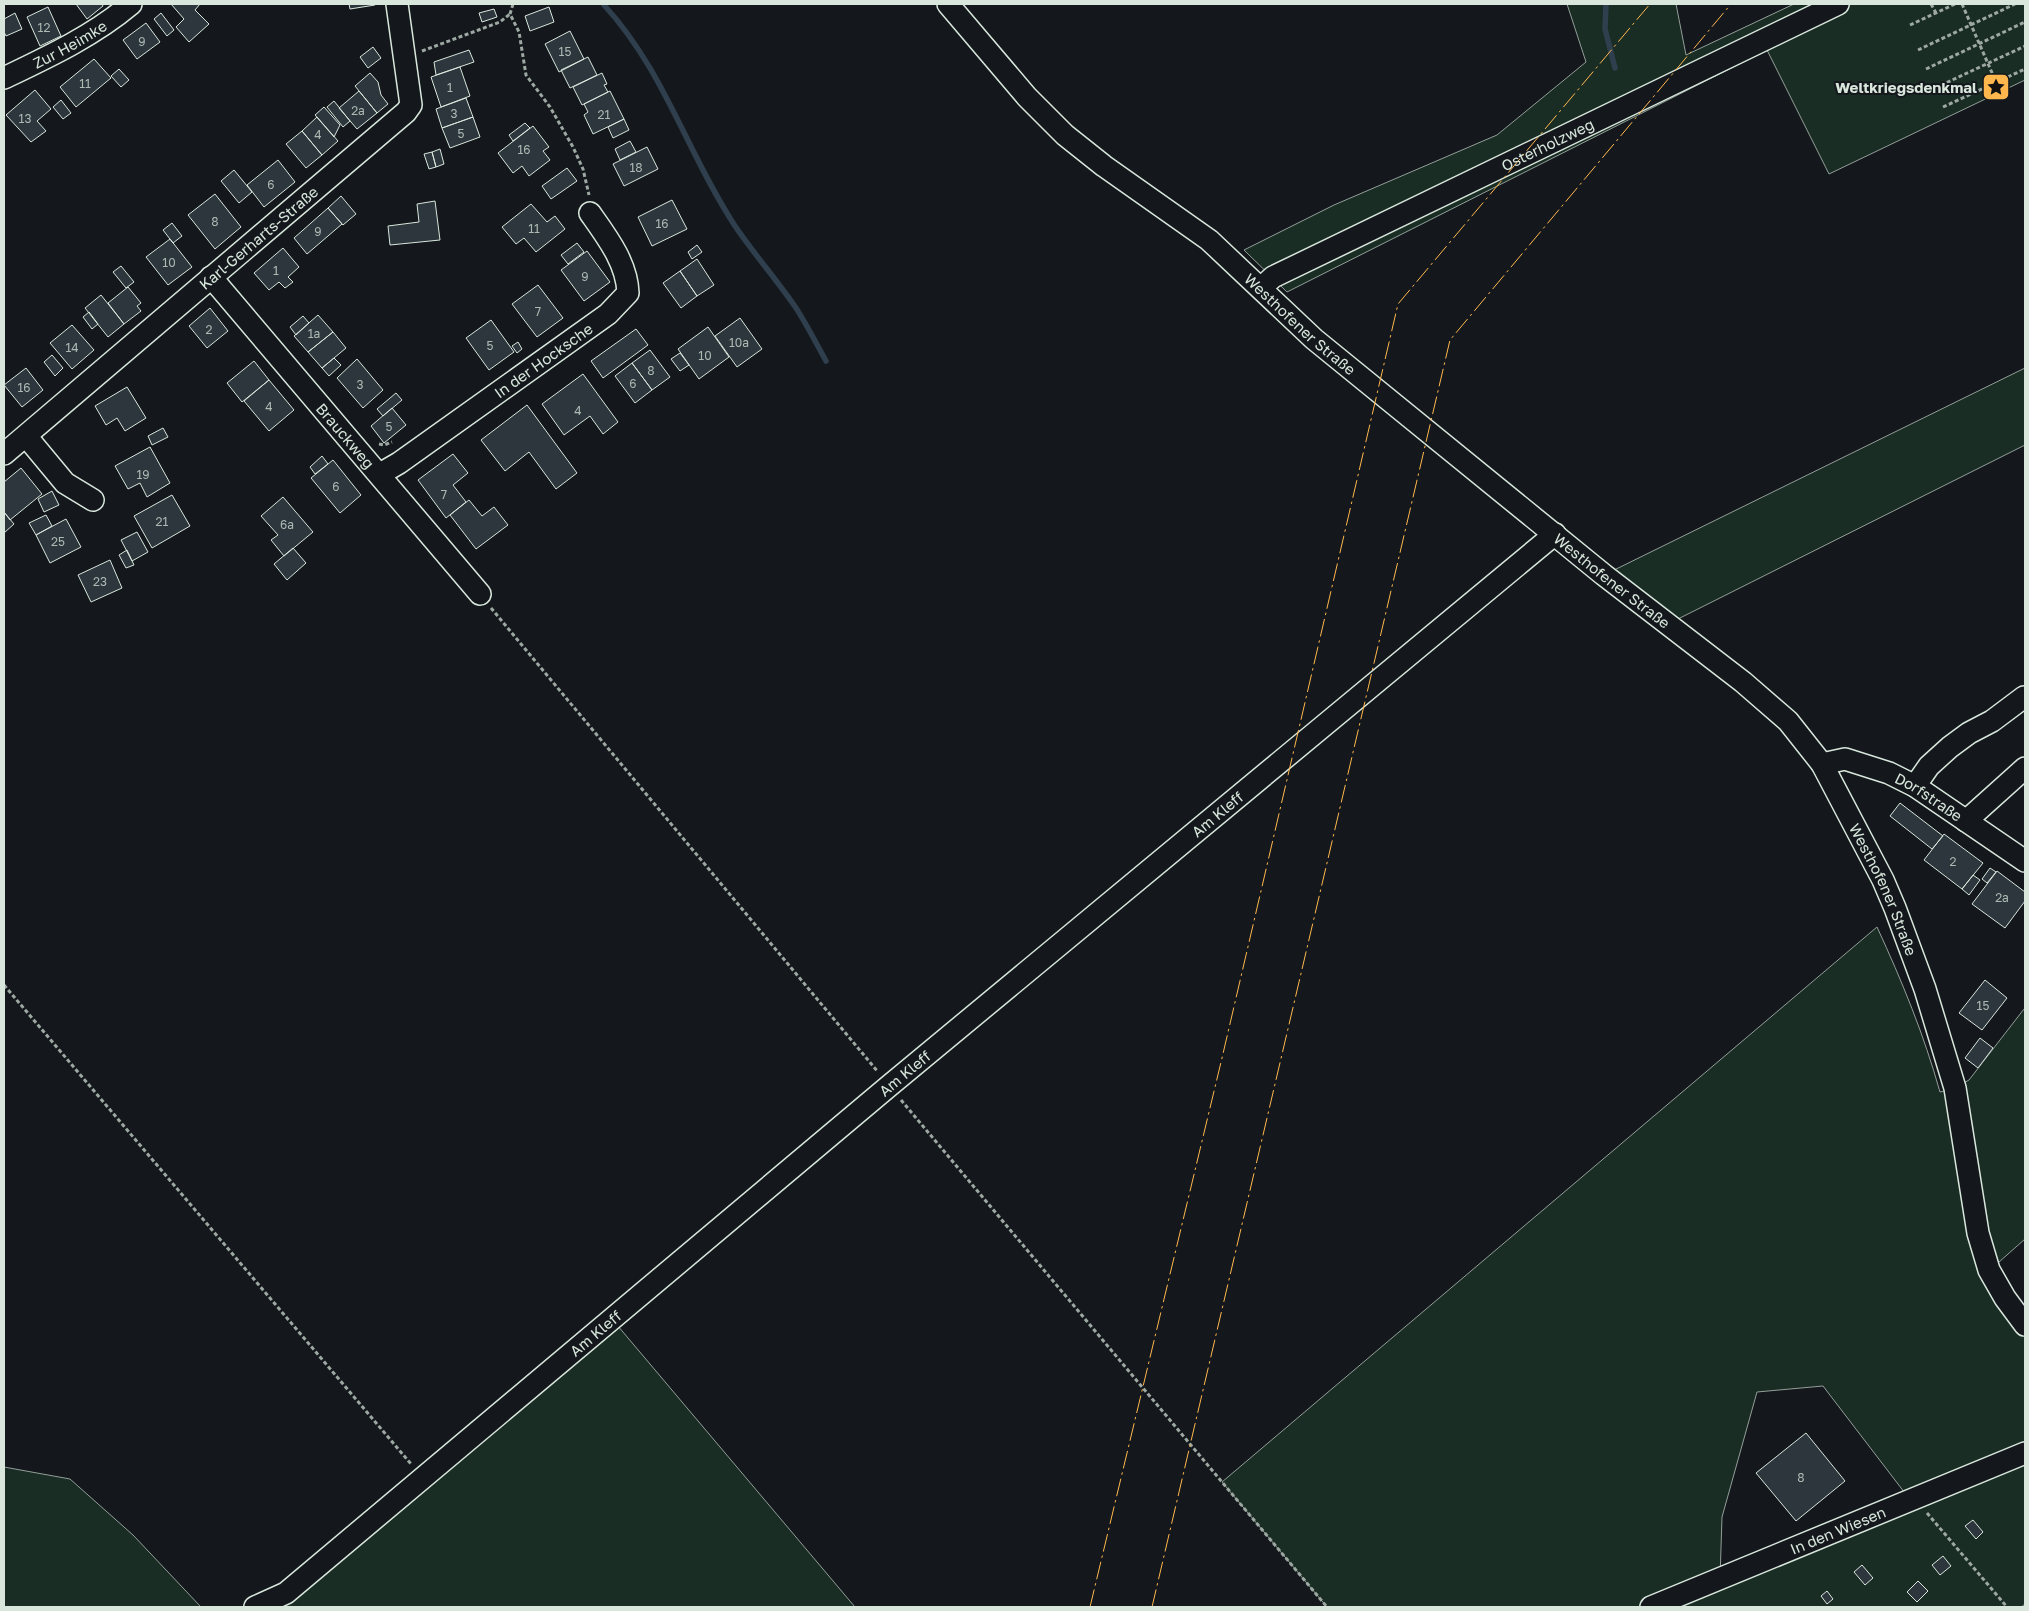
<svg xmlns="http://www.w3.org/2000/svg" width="2029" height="1611" font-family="'Golos Text',sans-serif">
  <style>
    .green { fill: #1a2d24; stroke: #939e99; fill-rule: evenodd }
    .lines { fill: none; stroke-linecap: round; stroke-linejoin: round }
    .stream { stroke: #2f3f4d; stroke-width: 5.5 }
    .building { fill: #2c363c; stroke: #d8e6dc }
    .minor-casing { stroke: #d8e6dc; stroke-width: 24 }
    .path { stroke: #9da8a2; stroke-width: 3; stroke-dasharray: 4 2.5; stroke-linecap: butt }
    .minor { stroke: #14181c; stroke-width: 21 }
    .power { stroke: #ffb74d; stroke-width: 1; stroke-dasharray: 18 4 2.5 4; stroke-linecap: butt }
    .labels { text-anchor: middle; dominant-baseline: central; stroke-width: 4; stroke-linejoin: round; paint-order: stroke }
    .number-label { font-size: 12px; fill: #adbab4 }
    .street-label { font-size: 15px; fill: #d8e6dc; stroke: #14181c }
    .poi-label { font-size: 15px; font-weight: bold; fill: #d8e6dc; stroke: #14181c; text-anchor: end }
  </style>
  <rect width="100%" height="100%" fill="#14181c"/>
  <path class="green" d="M 1567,4 L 1676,4 L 1686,55 L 1794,4 L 2025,4 L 2025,80 L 1829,174 L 1767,50 L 1287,292 L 1244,250 L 1334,205 L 1497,135 L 1586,62 Z
    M 2025,368 L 2025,445 L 1668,624 L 1604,575 Z
    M 1877,927 C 1902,981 1924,1035 1940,1092 L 1955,1088 L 1969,1080 L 2024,1009 L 2025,1010 L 2025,1239 L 1990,1270 L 2025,1325 L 2025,1604 L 2021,1607 L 1327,1607 L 1222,1482 ZM 1823,1386 L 1911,1501 L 1720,1579 L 1722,1517 L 1757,1392 Z
    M 612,1319 L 855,1607 L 255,1607 Z
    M 4,1467 L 70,1479 L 133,1535 L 201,1607 L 4,1607 Z"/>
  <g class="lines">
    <path class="stream" d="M 1606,4 L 1605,29 L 1615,68
      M 604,5 C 664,70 687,153 735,226 C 754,254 777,280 796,308 C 807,325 816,343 826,361"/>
  </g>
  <path class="building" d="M 76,4 L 102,4 L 103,6 L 87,19 Z
    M 171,4 L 200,4 L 195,10 L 209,24 L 189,42 L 176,27 L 184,19 Z
    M 349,4 L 375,4 L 375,5 L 350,9 Z
    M 48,7 L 61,36 L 40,46 L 27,17 Z
    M 549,7 L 554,22 L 530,31 L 525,16 Z
    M 494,9 L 497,17 L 482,22 L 479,13 Z
    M 15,13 L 22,29 L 6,36 L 4,32 L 4,19 Z
    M 161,13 L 174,30 L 167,36 L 154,19 Z
    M 146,23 L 160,42 L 137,59 L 123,40 Z
    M 570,31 L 584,59 L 559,72 L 545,44 Z
    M 373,47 L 381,58 L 368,68 L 360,57 Z
    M 469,50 L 474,62 L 436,75 L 434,62 Z
    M 588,57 L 597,75 L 570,88 L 561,70 Z
    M 94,59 L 111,78 L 76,107 L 60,87 Z
    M 460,67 L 470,96 L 441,107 L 431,77 Z
    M 119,69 L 129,80 L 121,87 L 111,76 Z
    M 370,73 L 378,82 L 381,95 L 388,104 L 377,113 L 355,86 Z
    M 602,73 L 607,84 L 604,85 L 608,92 L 582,105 L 573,87 Z
    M 35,90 L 51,109 L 37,121 L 46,131 L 31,142 L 6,115 Z
    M 359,91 L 377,113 L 357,129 L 339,108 Z
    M 610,91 L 624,119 L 593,134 L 584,115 L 588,112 L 584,104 Z
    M 466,98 L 473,117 L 442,128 L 436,109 Z
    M 61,100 L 71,113 L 63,119 L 53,107 Z
    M 334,101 L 350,121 L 343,127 L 327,107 Z
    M 324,107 L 340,125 L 334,137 L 315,115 Z
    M 317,117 L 338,141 L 322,155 L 302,131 Z
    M 473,117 L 480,137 L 450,148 L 442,128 Z
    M 624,119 L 629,130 L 613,138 L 608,127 Z
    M 525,123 L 530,128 L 513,141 L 509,135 Z
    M 533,126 L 549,147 L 543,151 L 550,160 L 529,176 L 522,166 L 513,173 L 498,153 Z
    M 302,131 L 322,155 L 306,168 L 286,144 Z
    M 630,141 L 636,152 L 620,160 L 615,149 Z
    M 647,147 L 658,169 L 624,186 L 613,164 Z
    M 440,149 L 444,164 L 436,167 L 432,152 Z
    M 432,152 L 436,167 L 429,169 L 424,154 Z
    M 278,160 L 295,182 L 264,207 L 247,185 Z
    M 567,168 L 577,181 L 551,199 L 542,186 Z
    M 234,170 L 252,192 L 239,203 L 221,181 Z
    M 215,194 L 241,227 L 215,249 L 188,215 Z
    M 341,196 L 356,214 L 343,225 L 328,208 Z
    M 672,200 L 687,229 L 652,246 L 638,217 Z
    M 435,201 L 440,240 L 390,245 L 388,226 L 419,222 L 417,204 Z
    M 531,204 L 547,222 L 555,216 L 565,229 L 536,252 L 524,238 L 516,244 L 502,227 Z
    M 328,208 L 342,224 L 307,254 L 294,238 Z
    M 172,223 L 182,236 L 173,243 L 163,230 Z
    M 170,239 L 192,267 L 168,285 L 146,257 Z
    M 577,243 L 584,252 L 568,264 L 561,255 Z
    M 697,245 L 702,252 L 692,259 L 688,252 Z
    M 283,248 L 299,267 L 288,277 L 293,282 L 285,288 L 279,282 L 269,290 L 254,273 Z
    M 587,251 L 610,282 L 584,301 L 561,270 Z
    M 697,259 L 714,285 L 697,296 L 680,271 Z
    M 121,266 L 134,282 L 126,288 L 113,272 Z
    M 680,271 L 697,296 L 681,308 L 663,283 Z
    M 538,285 L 563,318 L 537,337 L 512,304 Z
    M 128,287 L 141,303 L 137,306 L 141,311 L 124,324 L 108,303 Z
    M 101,295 L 124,324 L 108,337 L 85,308 Z
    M 210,308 L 228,331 L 207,348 L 189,326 Z
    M 89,312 L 98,324 L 92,329 L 83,317 Z
    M 318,315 L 333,332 L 308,352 L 294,336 Z
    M 303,316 L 309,323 L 296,335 L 290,327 Z
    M 740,318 L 762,349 L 737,367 L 715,336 Z
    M 491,320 L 514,352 L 489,370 L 466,338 Z
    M 72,325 L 94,350 L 72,369 L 50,343 Z
    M 708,327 L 729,357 L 699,379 L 678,349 Z
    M 636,329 L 648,345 L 603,378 L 591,361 Z
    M 333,332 L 346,348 L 322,368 L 308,352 Z
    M 518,342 L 522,349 L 517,353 L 512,346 Z
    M 650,350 L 670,377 L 652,390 L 632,363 Z
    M 680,353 L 689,365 L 680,371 L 671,359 Z
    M 52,355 L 63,368 L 55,376 L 44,362 Z
    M 334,358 L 341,365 L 329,376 L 322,368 Z
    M 357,359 L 383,390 L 363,408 L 337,378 Z
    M 254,361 L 269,380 L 242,402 L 227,383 Z
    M 632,363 L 652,390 L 635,403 L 615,376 Z
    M 26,368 L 43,390 L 22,407 L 4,385 Z
    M 583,374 L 618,422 L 603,434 L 590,416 L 564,435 L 542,404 Z
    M 269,380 L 294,410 L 269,431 L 244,401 Z
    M 127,387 L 146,418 L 125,431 L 117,418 L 106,425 L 95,406 Z
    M 396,393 L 402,400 L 383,416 L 377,409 Z
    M 527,405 L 577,473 L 556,489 L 529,452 L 505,471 L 481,440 Z
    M 392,408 L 406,425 L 384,443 L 371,426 Z
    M 163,428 L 168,437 L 152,445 L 148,436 Z
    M 150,447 L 170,483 L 147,497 L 140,483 L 128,489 L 115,466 Z
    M 453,454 L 468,473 L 453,485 L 466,502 L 446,518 L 418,480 Z
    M 322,456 L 328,464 L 315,474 L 310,467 Z
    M 333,460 L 361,495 L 340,513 L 311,478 Z
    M 21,468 L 42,494 L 10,520 L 4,512 L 4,482 Z
    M 52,491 L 59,505 L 44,512 L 38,499 Z
    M 172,495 L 190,526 L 152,548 L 134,516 Z
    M 283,497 L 313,532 L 284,556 L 271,540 L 278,535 L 261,516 Z
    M 469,500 L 482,516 L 494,507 L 508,525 L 476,549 L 450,515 Z
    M 4,512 L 14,524 L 4,533 Z
    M 46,515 L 52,526 L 36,535 L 29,523 Z
    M 66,519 L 81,547 L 50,563 L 36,535 Z
    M 137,532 L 148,552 L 132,561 L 121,540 Z
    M 293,548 L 306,563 L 287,580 L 274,564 Z
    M 127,550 L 134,565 L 126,568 L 119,555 Z
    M 110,560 L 122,588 L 91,602 L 78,575 Z
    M 1900,803 L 1943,836 L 1932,849 L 1890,816 Z
    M 1944,834 L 1983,863 L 1962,889 L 1924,860 Z
    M 1990,868 L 1996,872 L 1987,883 L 1982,879 Z
    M 1997,871 L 2025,892 L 2025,901 L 2005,928 L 1972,904 Z
    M 1973,875 L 1980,880 L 1969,895 L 1962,889 Z
    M 1985,980 L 2007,998 L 1982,1030 L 1959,1013 Z
    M 1980,1038 L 1993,1048 L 1978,1068 L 1965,1058 Z
    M 1806,1433 L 1845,1481 L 1796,1521 L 1756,1473 Z
    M 1973,1520 L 1983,1532 L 1976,1539 L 1965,1526 Z
    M 1943,1556 L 1951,1566 L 1940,1575 L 1932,1565 Z
    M 1862,1565 L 1873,1578 L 1865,1585 L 1854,1572 Z
    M 1918,1581 L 1928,1591 L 1917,1602 L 1907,1592 Z
    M 1827,1591 L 1833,1599 L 1827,1604 L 1821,1596 Z"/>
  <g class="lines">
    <g class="minor-casing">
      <g id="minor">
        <path id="s1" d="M 948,4 L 1027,97 L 1065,135 L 1104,166 L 1209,240 L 1314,339 L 1604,575 L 1743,682 L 1788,721 L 1822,764 L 1883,880 L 1895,908 L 1925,989 L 1955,1088 L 1978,1233 L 1989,1270 L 2005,1298 L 2025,1325"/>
        <path id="s2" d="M 4,78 C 48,57 93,36 131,4"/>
        <path id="s3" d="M 211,277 L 480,594"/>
        <path id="s4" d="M 1261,288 L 1273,277 L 1838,4"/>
        <path d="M 26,436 L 65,483 L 93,500"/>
        <path id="s5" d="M 4,454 L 406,112 L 411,105 L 397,4"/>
        <path id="s6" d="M 380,474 L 399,463 L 608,314 L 628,293 C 627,263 607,237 590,213"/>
        <path id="s7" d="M 1822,764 L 1845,759 L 1889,773 L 1915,786 L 2025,861"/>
        <path d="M 1915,786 L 1929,766 L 1950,747 L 1969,733 L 1992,721 L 2024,697 L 2025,698"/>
        <path d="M 1966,821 L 2025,768"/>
        <path id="s8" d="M 255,1607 L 286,1593 L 889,1086 L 1555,534"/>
        <path id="s9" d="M 1651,1607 L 2025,1453"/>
      </g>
    </g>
    <path class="path" d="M 513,4 L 510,14 L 519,32 L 526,75 L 550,107 L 573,147 L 583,169 L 589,195
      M 1931,4 L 1936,13
      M 1962,4 L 1996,82
      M 1910,25 L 1955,4
      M 1918,50 L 2015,4
      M 422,51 L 500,22 L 510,14
      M 1926,69 L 2025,22
      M 1935,88 L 2025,46
      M 1943,107 L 2025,69
      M 379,444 L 384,445 L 392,442
      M 491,608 L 878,1072
      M 4,985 L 411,1464
      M 901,1100 L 1327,1607
      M 1927,1513 L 2007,1607"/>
    <use href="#minor" class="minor"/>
    <path class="power" d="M 1090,1607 L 1222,1058 L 1398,304 L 1650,4
      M 1152,1607 L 1450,340 L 1731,4"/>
  </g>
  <defs>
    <g id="sight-square" transform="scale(1.4375)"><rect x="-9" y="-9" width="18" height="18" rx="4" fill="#ffb74d" stroke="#14181c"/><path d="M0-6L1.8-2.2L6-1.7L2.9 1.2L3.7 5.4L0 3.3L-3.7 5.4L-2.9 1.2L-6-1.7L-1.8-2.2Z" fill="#111"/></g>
  </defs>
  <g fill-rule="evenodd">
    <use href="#sight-square" x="1996" y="87"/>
  </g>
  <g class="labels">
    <g class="number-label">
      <text x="44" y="27">12</text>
      <text x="142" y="41">9</text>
      <text x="565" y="51">15</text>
      <text x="85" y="83">11</text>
      <text x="450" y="87">1</text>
      <text x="358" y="110">2a</text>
      <text x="454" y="113">3</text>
      <text x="604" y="114">21</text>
      <text x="25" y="118">13</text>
      <text x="461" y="133">5</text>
      <text x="318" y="134">4</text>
      <text x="524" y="149">16</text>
      <text x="636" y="167">18</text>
      <text x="271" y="184">6</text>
      <text x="215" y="221">8</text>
      <text x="662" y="223">16</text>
      <text x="534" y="228">11</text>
      <text x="318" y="231">9</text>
      <text x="169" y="262">10</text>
      <text x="276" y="270">1</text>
      <text x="585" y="276">9</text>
      <text x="538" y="311">7</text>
      <text x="209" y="329">2</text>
      <text x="314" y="333">1a</text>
      <text x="739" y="342">10a</text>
      <text x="490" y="345">5</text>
      <text x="72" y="347">14</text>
      <text x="705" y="355">10</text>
      <text x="651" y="370">8</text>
      <text x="633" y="383">6</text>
      <text x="360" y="384">3</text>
      <text x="24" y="387">16</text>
      <text x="269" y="406">4</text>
      <text x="578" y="410">4</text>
      <text x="389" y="426">5</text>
      <text x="143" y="474">19</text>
      <text x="336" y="486">6</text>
      <text x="444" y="494">7</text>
      <text x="162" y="521">21</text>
      <text x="287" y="524">6a</text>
      <text x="58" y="541">25</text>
      <text x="100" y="581">23</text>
      <text x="1953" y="861">2</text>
      <text x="2002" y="897">2a</text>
      <text x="1983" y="1005">15</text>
      <text x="1801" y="1477">8</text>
    </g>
    <g class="street-label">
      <text stroke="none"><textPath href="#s2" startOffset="74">Zur Heimke</textPath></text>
      <text stroke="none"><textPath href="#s4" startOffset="321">Osterholzweg</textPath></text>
      <text stroke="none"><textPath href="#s5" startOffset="334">Karl-Gerharts-Straße</textPath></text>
      <text stroke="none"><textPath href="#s1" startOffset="478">Westhofener Straße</textPath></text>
      <text stroke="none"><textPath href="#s6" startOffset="199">In der Hocksche</textPath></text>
      <text stroke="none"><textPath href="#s3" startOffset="208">Brauckweg</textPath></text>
      <text stroke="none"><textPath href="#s1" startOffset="882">Westhofener Straße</textPath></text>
      <text stroke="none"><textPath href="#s7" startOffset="116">Dorfstraße</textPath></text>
      <text stroke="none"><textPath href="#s8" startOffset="1248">Am Kleff</textPath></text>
      <text stroke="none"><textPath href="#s1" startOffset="1302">Westhofener Straße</textPath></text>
      <text stroke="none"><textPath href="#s8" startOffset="842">Am Kleff</textPath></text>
      <text stroke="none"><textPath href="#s8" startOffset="438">Am Kleff</textPath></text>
      <text stroke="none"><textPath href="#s9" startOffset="202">In den Wiesen</textPath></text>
    </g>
    <g class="poi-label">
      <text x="1977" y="87">Weltkriegsdenkmal</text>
    </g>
  </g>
  <rect width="2029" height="1611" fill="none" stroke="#d8e6dc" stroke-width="10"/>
</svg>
